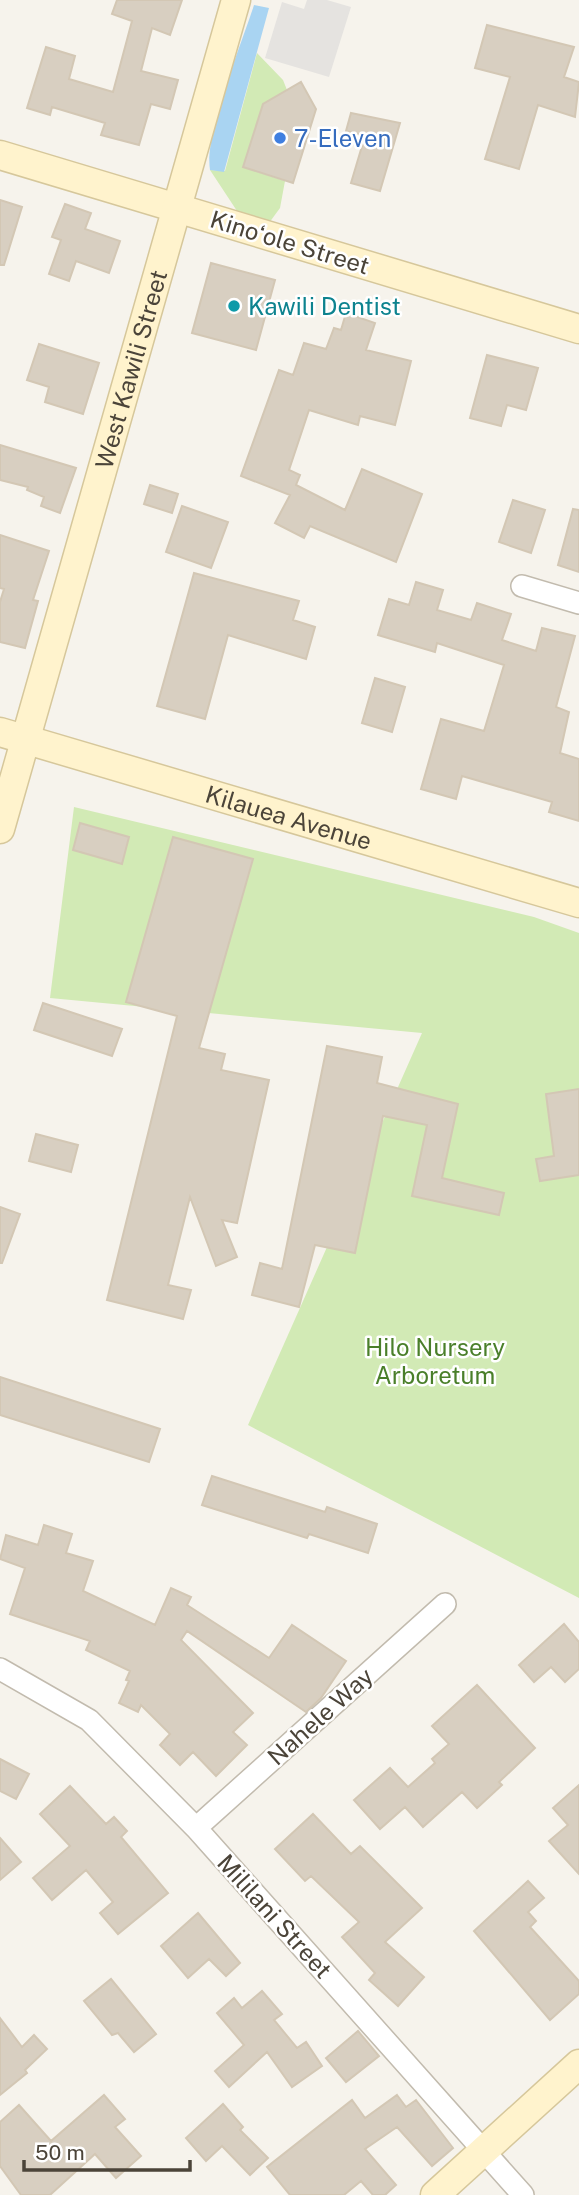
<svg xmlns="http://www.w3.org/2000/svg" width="579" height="2195" font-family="'Public Sans',sans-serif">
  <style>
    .green { fill: #d2eab5 }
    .parking { fill: #e5e3e0 }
    .water { fill: #a9d4f2 }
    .building { fill: #d8cfc1; stroke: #d3c7b4; stroke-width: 2 }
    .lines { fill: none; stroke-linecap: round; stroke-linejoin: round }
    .street-casing { stroke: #c2bbae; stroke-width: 24 }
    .secondary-casing { stroke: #d6c79b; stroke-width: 31 }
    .street { stroke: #fff; stroke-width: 21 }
    .secondary { stroke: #fff3cd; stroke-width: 28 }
    .shop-dot { fill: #3f7fe0; stroke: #fff; stroke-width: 2.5 }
    .culture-dot { fill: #0f9aa8; stroke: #fff; stroke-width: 2.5 }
    .labels { text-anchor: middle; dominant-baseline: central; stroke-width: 5; stroke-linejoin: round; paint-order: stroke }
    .shop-label { font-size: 24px; fill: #366cbe; stroke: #fff; text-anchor: start }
    .street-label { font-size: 24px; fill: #4b4439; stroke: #fff }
    .culture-label { font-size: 24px; fill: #0d838f; stroke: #fff; text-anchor: start }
    .park-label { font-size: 24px; fill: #4a7f2a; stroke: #fff }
  </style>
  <rect width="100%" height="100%" fill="#f6f3ec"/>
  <path class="green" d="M 257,53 L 283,80 L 287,90 L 263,104 L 243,167 L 285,181 L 280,208 L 269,223 L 237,211 L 210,170 L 225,171 Z
    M 74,807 L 534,917 L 579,933 L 579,1598 L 248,1425 L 422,1033 L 50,998 Z"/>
  <path class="parking" d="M 307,0 L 327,0 L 351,7 L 329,77 L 265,58 L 282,2 L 304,9 Z"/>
  <path class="water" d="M 254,5 L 269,8 L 224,172 L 210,170 C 204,134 242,43 254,5 Z"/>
  <path class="building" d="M 117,0 L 182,0 L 170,35 L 152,28 L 141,71 L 178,80 L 170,109 L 151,104 L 139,145 L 101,135 L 105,123 L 52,107 L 50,115 L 27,108 L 46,47 L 75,56 L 69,79 L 113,92 L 132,21 L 112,14 Z
    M 487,25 L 574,47 L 564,77 L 579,82 L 575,117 L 538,105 L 519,169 L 485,159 L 510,77 L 475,68 Z
    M 301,82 L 316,109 L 293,183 L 243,167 L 263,104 Z
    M 351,113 L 400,123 L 380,191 L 351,183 L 365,136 L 346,131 Z
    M 0,200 L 22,207 L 4,265 L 0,265 Z
    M 65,204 L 91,213 L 85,229 L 120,241 L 109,273 L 76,261 L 69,281 L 49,274 L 61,240 L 52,237 Z
    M 211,263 L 275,280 L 256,350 L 192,333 Z
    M 346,313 L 375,323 L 366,350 L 411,361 L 395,425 L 360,416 L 358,425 L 309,410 L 289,470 L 300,475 L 296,485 L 345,510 L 362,469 L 422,494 L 396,562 L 310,526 L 304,538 L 275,523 L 290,495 L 241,476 L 279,370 L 293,375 L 304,343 L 326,349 L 334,328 L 341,330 Z
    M 39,344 L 99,363 L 83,414 L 45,402 L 49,387 L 27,380 Z
    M 487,355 L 538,368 L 526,410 L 507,405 L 501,426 L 470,418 Z
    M 0,445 L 76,468 L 60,513 L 41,506 L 44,497 L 27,490 L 28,487 L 0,480 Z
    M 150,485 L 178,494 L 172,513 L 144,504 Z
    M 513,500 L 545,510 L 531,553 L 499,542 Z
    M 182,506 L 228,522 L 211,568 L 166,552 Z
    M 573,509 L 579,510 L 579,572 L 558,565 Z
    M 0,535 L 49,551 L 33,600 L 38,601 L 25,648 L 0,642 L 0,602 L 4,589 L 0,588 Z
    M 194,573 L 299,601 L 293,620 L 315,627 L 306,659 L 228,635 L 205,719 L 157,706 Z
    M 416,582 L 443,590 L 437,610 L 471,620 L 477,603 L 511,614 L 502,640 L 536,651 L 542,628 L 575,636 L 556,707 L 569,712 L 560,753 L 579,759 L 579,821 L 549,812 L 552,802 L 462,776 L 456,799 L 421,789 L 441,719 L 484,731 L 504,665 L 437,643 L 435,652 L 378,635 L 389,599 L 409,605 Z
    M 375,678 L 405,687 L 392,732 L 362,723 Z
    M 80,823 L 129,837 L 122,864 L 73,850 Z
    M 173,837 L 253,859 L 199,1048 L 225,1054 L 221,1070 L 269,1080 L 237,1223 L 222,1220 L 237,1257 L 216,1266 L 190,1197 L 168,1285 L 191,1290 L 183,1319 L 107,1300 L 177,1016 L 126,1002 Z
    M 43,1003 L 122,1029 L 112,1056 L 34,1030 Z
    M 327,1046 L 382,1057 L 377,1083 L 458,1104 L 442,1178 L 504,1193 L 499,1215 L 412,1196 L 427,1125 L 383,1116 L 355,1253 L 315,1245 L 299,1307 L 252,1295 L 260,1263 L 282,1269 Z
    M 579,1089 L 579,1175 L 540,1181 L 536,1159 L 554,1156 L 546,1094 Z
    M 36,1134 L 78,1145 L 71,1172 L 29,1161 Z
    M 0,1207 L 20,1214 L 2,1263 L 0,1263 Z
    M 0,1377 L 160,1429 L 149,1462 L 0,1415 Z
    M 212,1476 L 325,1512 L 327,1507 L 377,1524 L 368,1553 L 309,1534 L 307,1538 L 202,1505 Z
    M 44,1525 L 72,1534 L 66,1553 L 93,1561 L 83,1591 L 155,1625 L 171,1588 L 191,1597 L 187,1605 L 269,1658 L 292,1625 L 346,1661 L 321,1698 L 306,1712 L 187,1631 L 181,1640 L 253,1713 L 233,1732 L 247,1745 L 216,1776 L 193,1752 L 180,1765 L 160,1745 L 170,1734 L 141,1705 L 138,1712 L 119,1703 L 129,1681 L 126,1680 L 130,1671 L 86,1650 L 90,1641 L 10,1614 L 25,1568 L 0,1559 L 6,1535 L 38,1545 Z
    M 564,1624 L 579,1642 L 579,1669 L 565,1682 L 551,1667 L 534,1682 L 519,1665 Z
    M 477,1685 L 535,1748 L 499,1782 L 502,1785 L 477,1808 L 462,1792 L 423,1827 L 405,1807 L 380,1829 L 354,1800 L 390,1768 L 408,1787 L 435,1763 L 432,1759 L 449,1744 L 432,1726 Z
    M 0,1759 L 29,1774 L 16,1799 L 0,1791 Z
    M 579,1785 L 579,1874 L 549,1841 L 568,1825 L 553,1808 Z
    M 70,1786 L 106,1824 L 114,1817 L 127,1831 L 121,1837 L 168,1893 L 118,1934 L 100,1913 L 113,1902 L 86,1870 L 52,1900 L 33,1878 L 70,1846 L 40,1814 Z
    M 313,1814 L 351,1854 L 360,1846 L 422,1908 L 385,1942 L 424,1977 L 398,2006 L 369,1980 L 375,1973 L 342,1937 L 359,1922 L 311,1876 L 305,1881 L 275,1849 Z
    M 0,1838 L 21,1862 L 0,1880 Z
    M 528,1881 L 544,1898 L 528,1912 L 536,1921 L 530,1927 L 579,1981 L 579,1994 L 550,2020 L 474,1931 Z
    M 198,1913 L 240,1963 L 226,1976 L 209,1959 L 188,1978 L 161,1946 Z
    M 111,1979 L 156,2034 L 134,2052 L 118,2033 L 112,2035 L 84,2001 Z
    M 262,1991 L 282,2014 L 274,2020 L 297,2048 L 306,2042 L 322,2066 L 292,2087 L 267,2052 L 229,2087 L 215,2071 L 244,2045 L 217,2013 L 234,1998 L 242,2008 Z
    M 0,2018 L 22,2047 L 34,2035 L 47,2049 L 25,2070 L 27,2073 L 0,2095 Z
    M 358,2031 L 379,2056 L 346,2082 L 326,2058 Z
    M 104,2095 L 125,2119 L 115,2127 L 141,2156 L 116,2178 L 95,2154 L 50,2195 L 21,2195 L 0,2166 L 0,2122 L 19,2105 L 51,2141 Z
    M 397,2095 L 406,2107 L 416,2100 L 453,2148 L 432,2166 L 397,2127 L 365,2149 L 396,2185 L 385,2195 L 373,2195 L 361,2181 L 344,2195 L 290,2195 L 267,2167 L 352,2100 L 365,2118 Z
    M 223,2104 L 243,2127 L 240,2130 L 268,2158 L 250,2175 L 222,2146 L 206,2161 L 186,2138 Z"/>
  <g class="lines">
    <g class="street-casing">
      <path id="street" d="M 522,586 L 579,603
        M 0,1669 L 89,1720 L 196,1828 L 523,2195
        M 196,1828 L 445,1604"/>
    </g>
    <g class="secondary-casing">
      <g id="secondary">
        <path d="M 0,155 L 579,329"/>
        <path id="s1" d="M 0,732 L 579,903"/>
        <path id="s2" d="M 0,829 L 236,0"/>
        <path d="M 435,2195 L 579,2064"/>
      </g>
    </g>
    <use href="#street" class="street"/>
    <use href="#secondary" class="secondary"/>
  </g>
  <circle class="shop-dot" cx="280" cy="138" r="7"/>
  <circle class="culture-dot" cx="234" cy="306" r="7"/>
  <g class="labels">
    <g class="shop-label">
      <text x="294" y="138">7-Eleven</text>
    </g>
    <g class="street-label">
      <text transform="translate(290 242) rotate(17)">Kinoʻole Street</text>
      <text stroke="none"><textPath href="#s2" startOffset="478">West Kawili Street</textPath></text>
      <text stroke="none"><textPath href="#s1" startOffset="301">Kilauea Avenue</textPath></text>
      <text transform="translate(320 1716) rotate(-42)">Nahele Way</text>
      <text transform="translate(275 1916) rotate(48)">Mililani Street</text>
    </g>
    <g class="culture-label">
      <text x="248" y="306">Kawili Dentist</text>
    </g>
    <g class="park-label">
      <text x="435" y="1347">Hilo Nursery<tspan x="435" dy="28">Arboretum</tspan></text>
    </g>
  </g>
  <path d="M24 2160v10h166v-10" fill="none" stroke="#4b4439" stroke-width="3.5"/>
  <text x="35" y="2160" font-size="21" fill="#4b4439" stroke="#ffffff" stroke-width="5" paint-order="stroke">50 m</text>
</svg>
